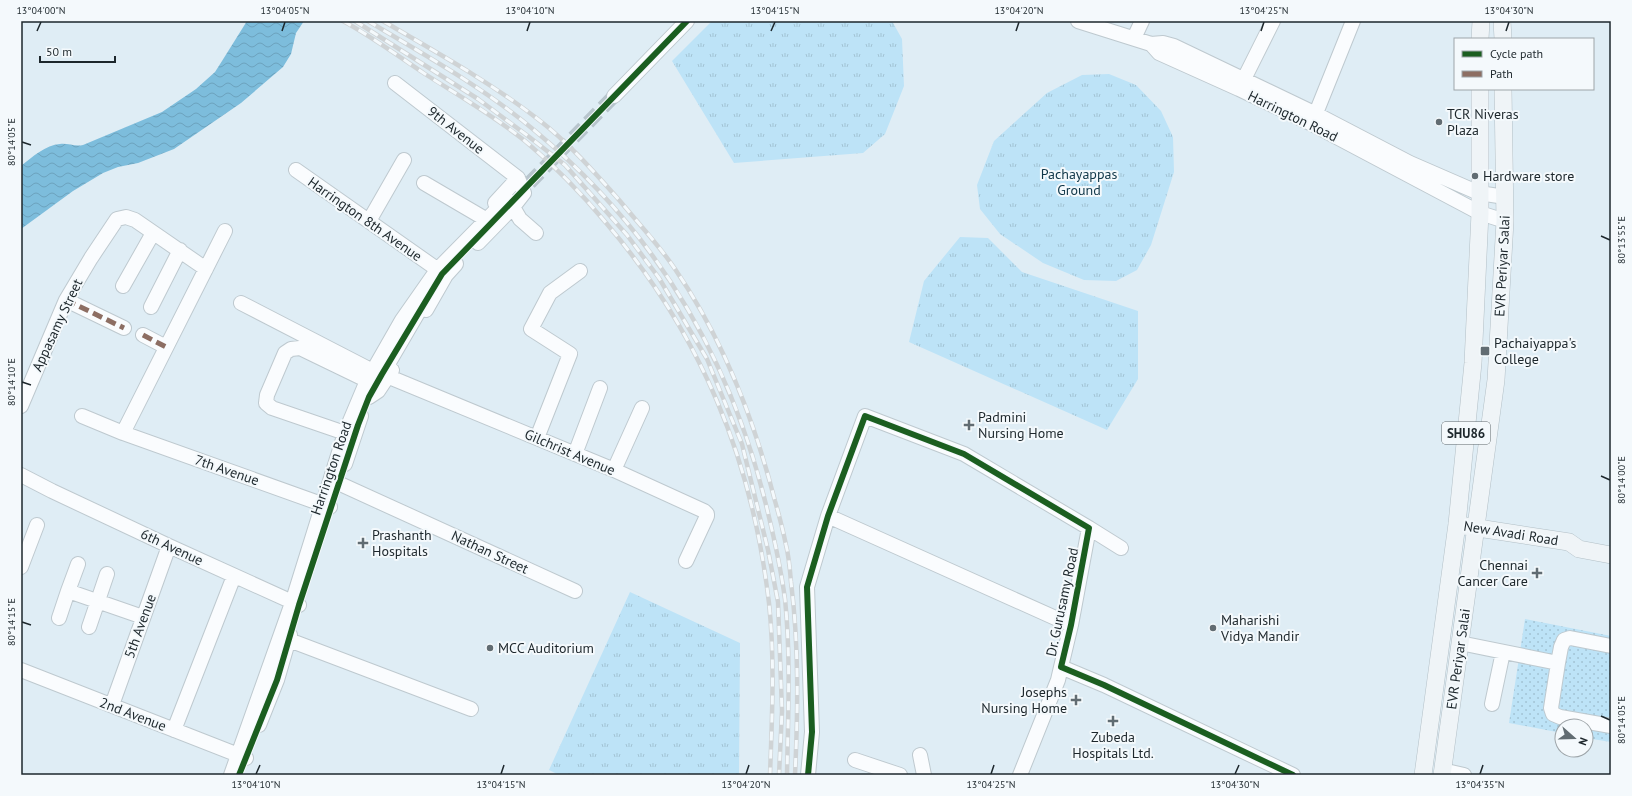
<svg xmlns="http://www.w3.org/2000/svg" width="1632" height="796" font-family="'PT Sans',sans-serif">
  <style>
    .grass { fill: url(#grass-dots) }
    .park { fill: url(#park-tufts) }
    .water { fill: url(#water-waves) }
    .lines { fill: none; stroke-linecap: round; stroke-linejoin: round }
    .minor-tunnel { stroke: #b8c5cd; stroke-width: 14; stroke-dasharray: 14 7; stroke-linecap: butt }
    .minor-casing { stroke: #bec9cf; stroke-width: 16 }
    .major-casing { stroke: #b2bfc6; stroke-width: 18 }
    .minor { stroke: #fafcfe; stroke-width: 14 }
    .major { stroke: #eff4f7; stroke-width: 17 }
    .rail-casing { stroke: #cfd3d5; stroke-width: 4.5 }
    .rail { stroke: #f4f9fc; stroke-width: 3; stroke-dasharray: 9; stroke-linecap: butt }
    .quiet { stroke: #8d6e63; stroke-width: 5; stroke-dasharray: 10 5; stroke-linecap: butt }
    .cycleway-casing { stroke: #f4f9fc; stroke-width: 8 }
    .cycleway { stroke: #1b5e20; stroke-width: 6 }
    .ticks { fill: none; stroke: #1d272c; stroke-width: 1.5 }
    .poi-dot { fill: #616c72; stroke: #f4f9fc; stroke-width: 1.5 }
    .labels { text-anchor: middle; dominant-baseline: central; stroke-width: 4; stroke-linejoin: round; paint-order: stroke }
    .shield { fill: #f4f9fc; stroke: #5e666a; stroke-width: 1 }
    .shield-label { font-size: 13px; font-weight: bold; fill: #1d272c }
    .poi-label { font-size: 14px; fill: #1d272c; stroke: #f4f9fc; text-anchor: start }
    .street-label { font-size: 14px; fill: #1d272c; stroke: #f4f9fc }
    .park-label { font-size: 14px; fill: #0f3648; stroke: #f4f9fc }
    .neatline { fill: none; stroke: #1d272c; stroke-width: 1.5 }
    .ticks-label { font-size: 10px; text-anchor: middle; fill: #1d272c }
  </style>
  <defs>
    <pattern id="grass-dots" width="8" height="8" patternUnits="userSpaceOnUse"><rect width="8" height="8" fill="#bde3f7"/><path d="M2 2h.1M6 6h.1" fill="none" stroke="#a2c3d4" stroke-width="1.8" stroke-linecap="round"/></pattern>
    <pattern id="park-tufts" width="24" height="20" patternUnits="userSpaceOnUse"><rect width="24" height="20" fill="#bde3f7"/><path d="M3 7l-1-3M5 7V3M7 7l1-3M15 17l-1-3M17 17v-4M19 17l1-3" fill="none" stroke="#a2c3d4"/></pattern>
    <pattern id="water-waves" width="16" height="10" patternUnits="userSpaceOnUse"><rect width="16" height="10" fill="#7dbddc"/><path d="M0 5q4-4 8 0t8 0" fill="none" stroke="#6ca2bd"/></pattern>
  </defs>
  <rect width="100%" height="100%" fill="#dfedf5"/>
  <path class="grass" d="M 1525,619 L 1611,636 L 1611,742 L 1586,738 L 1586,726 L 1562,726 L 1562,733 L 1509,723 Z"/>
  <path class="park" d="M 712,21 L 892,21 L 902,39 L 904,86 L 885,134 L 863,153 L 734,163 L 672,61 Z
    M 1109,74 L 1136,85 L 1161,111 L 1173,137 L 1174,172 L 1151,245 L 1137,270 L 1116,281 L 1084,280 L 1043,263 L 1000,234 L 980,209 L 977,185 L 994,141 L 1047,93 L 1082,75 Z
    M 960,237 L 988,238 L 1022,272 L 1138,311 L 1138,379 L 1107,430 L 909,342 L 924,281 Z
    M 630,592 L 740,643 L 739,775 L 557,775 L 557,774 L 549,770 Z"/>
  <path class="water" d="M 247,21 L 304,21 L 296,33 L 291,54 L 283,67 L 241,103 L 174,149 L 138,163 L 118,167 L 103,173 L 73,191 L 21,229 L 21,166 C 32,157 46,145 60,144 C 68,143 75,147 83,145 L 162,112 L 196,89 L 215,72 L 222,61 Z"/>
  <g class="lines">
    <path class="minor-tunnel" d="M 515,198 L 614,96"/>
    <g class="minor-casing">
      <path id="minor" d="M 1078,21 L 1151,44 L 1159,53 L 1239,89 L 1312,124 L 1480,213 L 1505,221
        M 1134,38 L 1142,21
        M 1151,44 L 1163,43 L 1174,46 L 1316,114 L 1410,163 L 1479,193 L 1505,197
        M 395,83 L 518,178
        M 1240,87 L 1273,21
        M 614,96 L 687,21
        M 1312,123 L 1353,21
        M 296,170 L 434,267
        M 424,183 L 482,217
        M 513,207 L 520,219 L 536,233
        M 369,221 L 404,160
        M 478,243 L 513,207 L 524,193 L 518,178 L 495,203
        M 123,286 L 153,233
        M 66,300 L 124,328
        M 241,303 L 367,368
        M 151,307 L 180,250
        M 426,310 L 446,275 L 456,264
        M 143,335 L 166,347
        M 382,374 L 614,470 L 704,511 L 707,514 L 707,516 L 686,561
        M 381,376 L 426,299
        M 369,397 L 378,391 L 392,370
        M 21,406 L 66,300 L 91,258 L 117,219 L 126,217 L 135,220 L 206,269
        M 82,416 L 123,433 L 330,507
        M 123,433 L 225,231
        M 345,433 L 272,408 L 266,403 L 267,395 L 285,353 L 291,349 L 300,348 L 362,378
        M 537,438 L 570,354 L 531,329 L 550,293 L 580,271
        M 575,454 L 600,388
        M 345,464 L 361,416
        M 614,470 L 642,408
        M 21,475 L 52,491 L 169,546 L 299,605
        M 338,483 L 575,591
        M 828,516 L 1071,625
        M 1089,528 L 1121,548
        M 78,564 L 68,591 L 143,617
        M 21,567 L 37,525
        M 59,618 L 68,591
        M 89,627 L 107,574
        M 289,640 L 471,709
        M 1460,643 L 1558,663 L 1551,708 L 1553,714 L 1560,717 L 1611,726
        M 1558,663 L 1561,647 L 1564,640 L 1570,638 L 1611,646
        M 21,670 L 246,758
        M 1492,704 L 1503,652
        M 112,705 L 169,546
        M 259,725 L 277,680 L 290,635
        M 174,730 L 234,576
        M 920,755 L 924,775
        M 855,760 L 900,775
        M 1442,770 L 1464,775
        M 231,775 L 292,603 L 345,433 L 366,383 L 402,320 L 437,270 L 507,199
        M 808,775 L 812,732 L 807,587 L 828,516 L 865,416 L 964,454 L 1089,528 L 1071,625 L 1061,667 L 1104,685 L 1293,775
        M 1020,775 L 1058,680 L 1061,667"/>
    </g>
    <g class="major-casing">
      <path id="major" d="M 1502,21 L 1503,39
        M 1480,39 L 1481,21
        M 1465,526 L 1569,542 L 1579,549 L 1611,555
        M 1423,775 L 1457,524 L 1473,363 L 1480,213 L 1480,89
        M 1442,775 L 1496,380 L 1505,221 L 1503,89"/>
    </g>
    <use href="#minor" class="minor"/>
    <use href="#major" class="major"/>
    <g class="rail-casing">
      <path id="rail" d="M 343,21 C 371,36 398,56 425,74 C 458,95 494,116 525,141 C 555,166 582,194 607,224 C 701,335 752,458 769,603 C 775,660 772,718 770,775
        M 355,21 L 478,99 L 528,136 L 565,165 L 627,235 L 659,278 L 707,359 L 742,444 L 768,550 L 778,602 L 782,711 L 779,775
        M 368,21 C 425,55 484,88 534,130 C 656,231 732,359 768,513 C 775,542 781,570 785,599 C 791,657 788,717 787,775
        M 383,21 C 436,52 490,82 539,120 C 569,143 595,173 620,201 C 638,223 659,245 675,269 C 723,339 754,419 775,501 C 779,515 783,530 786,545 C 789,557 790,570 791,582 C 799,646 798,710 795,775"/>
    </g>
    <use href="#rail" class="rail"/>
    <path class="quiet" d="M 66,300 L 124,328
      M 143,335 L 166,347"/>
    <g class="cycleway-casing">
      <path id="cycleway" d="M 239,775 L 277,680 L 299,605 L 358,425 L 369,397 L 382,374 L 442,274 L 687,21
        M 808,775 L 812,732 L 807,587 L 828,516 L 865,416 L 964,454 L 1089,528 L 1071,625 L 1061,667 L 1104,685 L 1293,775"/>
    </g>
    <use href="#cycleway" class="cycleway"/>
  </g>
  <path class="ticks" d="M 37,31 L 41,22M 282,31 L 285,22M 527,31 L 530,22M 771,31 L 775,22M 1016,31 L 1019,22M 1261,31 L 1264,22M 1506,31 L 1509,22M 22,142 L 31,145M 1601,236 L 1610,240M 22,382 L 31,385M 1601,476 L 1610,480M 22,622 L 31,625M 1601,716 L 1610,720M 256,774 L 260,765M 501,774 L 504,765M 746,774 L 749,765M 991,774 L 994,765M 1235,774 L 1239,765M 1480,774 L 1483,765"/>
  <g class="poi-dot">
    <circle cx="1439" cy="122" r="4"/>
    <circle cx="1475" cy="176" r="4"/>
    <rect x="1480" y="346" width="10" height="10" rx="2"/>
    <path d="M967 419h4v4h4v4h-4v4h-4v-4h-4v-4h4z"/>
    <path d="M361 537h4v4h4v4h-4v4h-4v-4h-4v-4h4z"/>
    <path d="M1535 567h4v4h4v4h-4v4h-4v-4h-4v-4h4z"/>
    <circle cx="1213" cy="628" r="4"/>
    <circle cx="490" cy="648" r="4"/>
    <path d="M1074 694h4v4h4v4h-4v4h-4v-4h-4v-4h4z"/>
    <path d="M1111 715h4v4h4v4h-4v4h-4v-4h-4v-4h4z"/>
  </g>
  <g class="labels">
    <rect class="shield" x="1442" y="422" width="48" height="22" rx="3"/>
    <g class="shield-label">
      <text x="1466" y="433">SHU86</text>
    </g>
    <g class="poi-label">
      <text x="1447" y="114">TCR Niveras<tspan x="1447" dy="16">Plaza</tspan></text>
      <text x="1483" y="176">Hardware store</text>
      <text x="1494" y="343">Pachaiyappa's<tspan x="1494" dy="16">College</tspan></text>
      <text x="978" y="417">Padmini<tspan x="978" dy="16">Nursing Home</tspan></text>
      <text x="372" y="535">Prashanth<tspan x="372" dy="16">Hospitals</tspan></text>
      <text x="1528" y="565" text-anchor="end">Chennai<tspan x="1528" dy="16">Cancer Care</tspan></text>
      <text x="1221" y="620">Maharishi<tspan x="1221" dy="16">Vidya Mandir</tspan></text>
      <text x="498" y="648">MCC Auditorium</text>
      <text x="1067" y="692" text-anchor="end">Josephs<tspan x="1067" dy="16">Nursing Home</tspan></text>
      <text x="1113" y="737" text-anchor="middle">Zubeda<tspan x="1113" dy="16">Hospitals Ltd.</tspan></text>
    </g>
    <g class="street-label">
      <text transform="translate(1293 116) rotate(26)">Harrington Road</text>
      <text transform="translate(456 130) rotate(38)">9th Avenue</text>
      <text transform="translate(365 219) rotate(35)">Harrington 8th Avenue</text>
      <text transform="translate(1502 266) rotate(-87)">EVR Periyar Salai</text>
      <text transform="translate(57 325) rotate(-65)">Appasamy Street</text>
      <text transform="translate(570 452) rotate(23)">Gilchrist Avenue</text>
      <text transform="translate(331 468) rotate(-71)">Harrington Road</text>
      <text transform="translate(227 470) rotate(19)">7th Avenue</text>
      <text transform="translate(1511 533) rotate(9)">New Avadi Road</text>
      <text transform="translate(172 547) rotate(25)">6th Avenue</text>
      <text transform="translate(490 552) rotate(25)">Nathan Street</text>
      <text transform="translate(1062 602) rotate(-78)">Dr. Gurusamy Road</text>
      <text transform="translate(140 626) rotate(-70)">5th Avenue</text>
      <text transform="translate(1458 659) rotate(-82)">EVR Periyar Salai</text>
      <text transform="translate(133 714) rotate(21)">2nd Avenue</text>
    </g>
    <g class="park-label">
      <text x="1079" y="174">Pachayappas<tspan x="1079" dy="16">Ground</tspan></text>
    </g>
  </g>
  <rect width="1632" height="796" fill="none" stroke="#f4f9fc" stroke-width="44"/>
  <rect x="1454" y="38" width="140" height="52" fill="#f4f9fc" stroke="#9ea5a9"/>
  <rect x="1462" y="51" width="20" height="6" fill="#1b5e20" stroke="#9ea5a9"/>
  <text x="1490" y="58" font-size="12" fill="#1d272c">Cycle path</text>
  <rect x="1462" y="71" width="20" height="6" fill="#8d6e63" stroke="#9ea5a9"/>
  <text x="1490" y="78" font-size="12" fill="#1d272c">Path</text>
  <g transform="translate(1574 738) rotate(110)"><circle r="19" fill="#f4f9fc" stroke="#9ea5a9"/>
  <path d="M0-3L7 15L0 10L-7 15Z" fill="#616c72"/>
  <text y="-6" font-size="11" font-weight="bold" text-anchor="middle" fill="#1d272c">N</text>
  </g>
  <path d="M40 56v6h75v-6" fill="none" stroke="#1d272c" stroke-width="2"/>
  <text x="46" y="56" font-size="12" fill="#1d272c" stroke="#f4f9fc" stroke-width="3" paint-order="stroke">50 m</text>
  <rect x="22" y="22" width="1588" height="752" class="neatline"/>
  <g class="ticks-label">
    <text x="41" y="14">13°04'00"N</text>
    <text x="285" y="14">13°04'05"N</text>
    <text x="530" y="14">13°04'10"N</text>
    <text x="775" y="14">13°04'15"N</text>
    <text x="1019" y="14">13°04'20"N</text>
    <text x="1264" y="14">13°04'25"N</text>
    <text x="1509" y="14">13°04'30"N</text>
    <text transform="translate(11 142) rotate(-90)" y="4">80°14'05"E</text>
    <text transform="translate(1621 240) rotate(-90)" y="4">80°13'55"E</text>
    <text transform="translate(11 382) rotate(-90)" y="4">80°14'10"E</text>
    <text transform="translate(1621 480) rotate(-90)" y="4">80°14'00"E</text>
    <text transform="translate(11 622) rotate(-90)" y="4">80°14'15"E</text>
    <text transform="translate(1621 720) rotate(-90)" y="4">80°14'05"E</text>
    <text x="256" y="788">13°04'10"N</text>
    <text x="501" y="788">13°04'15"N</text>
    <text x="746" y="788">13°04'20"N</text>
    <text x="991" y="788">13°04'25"N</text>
    <text x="1235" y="788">13°04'30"N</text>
    <text x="1480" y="788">13°04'35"N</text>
  </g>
</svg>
